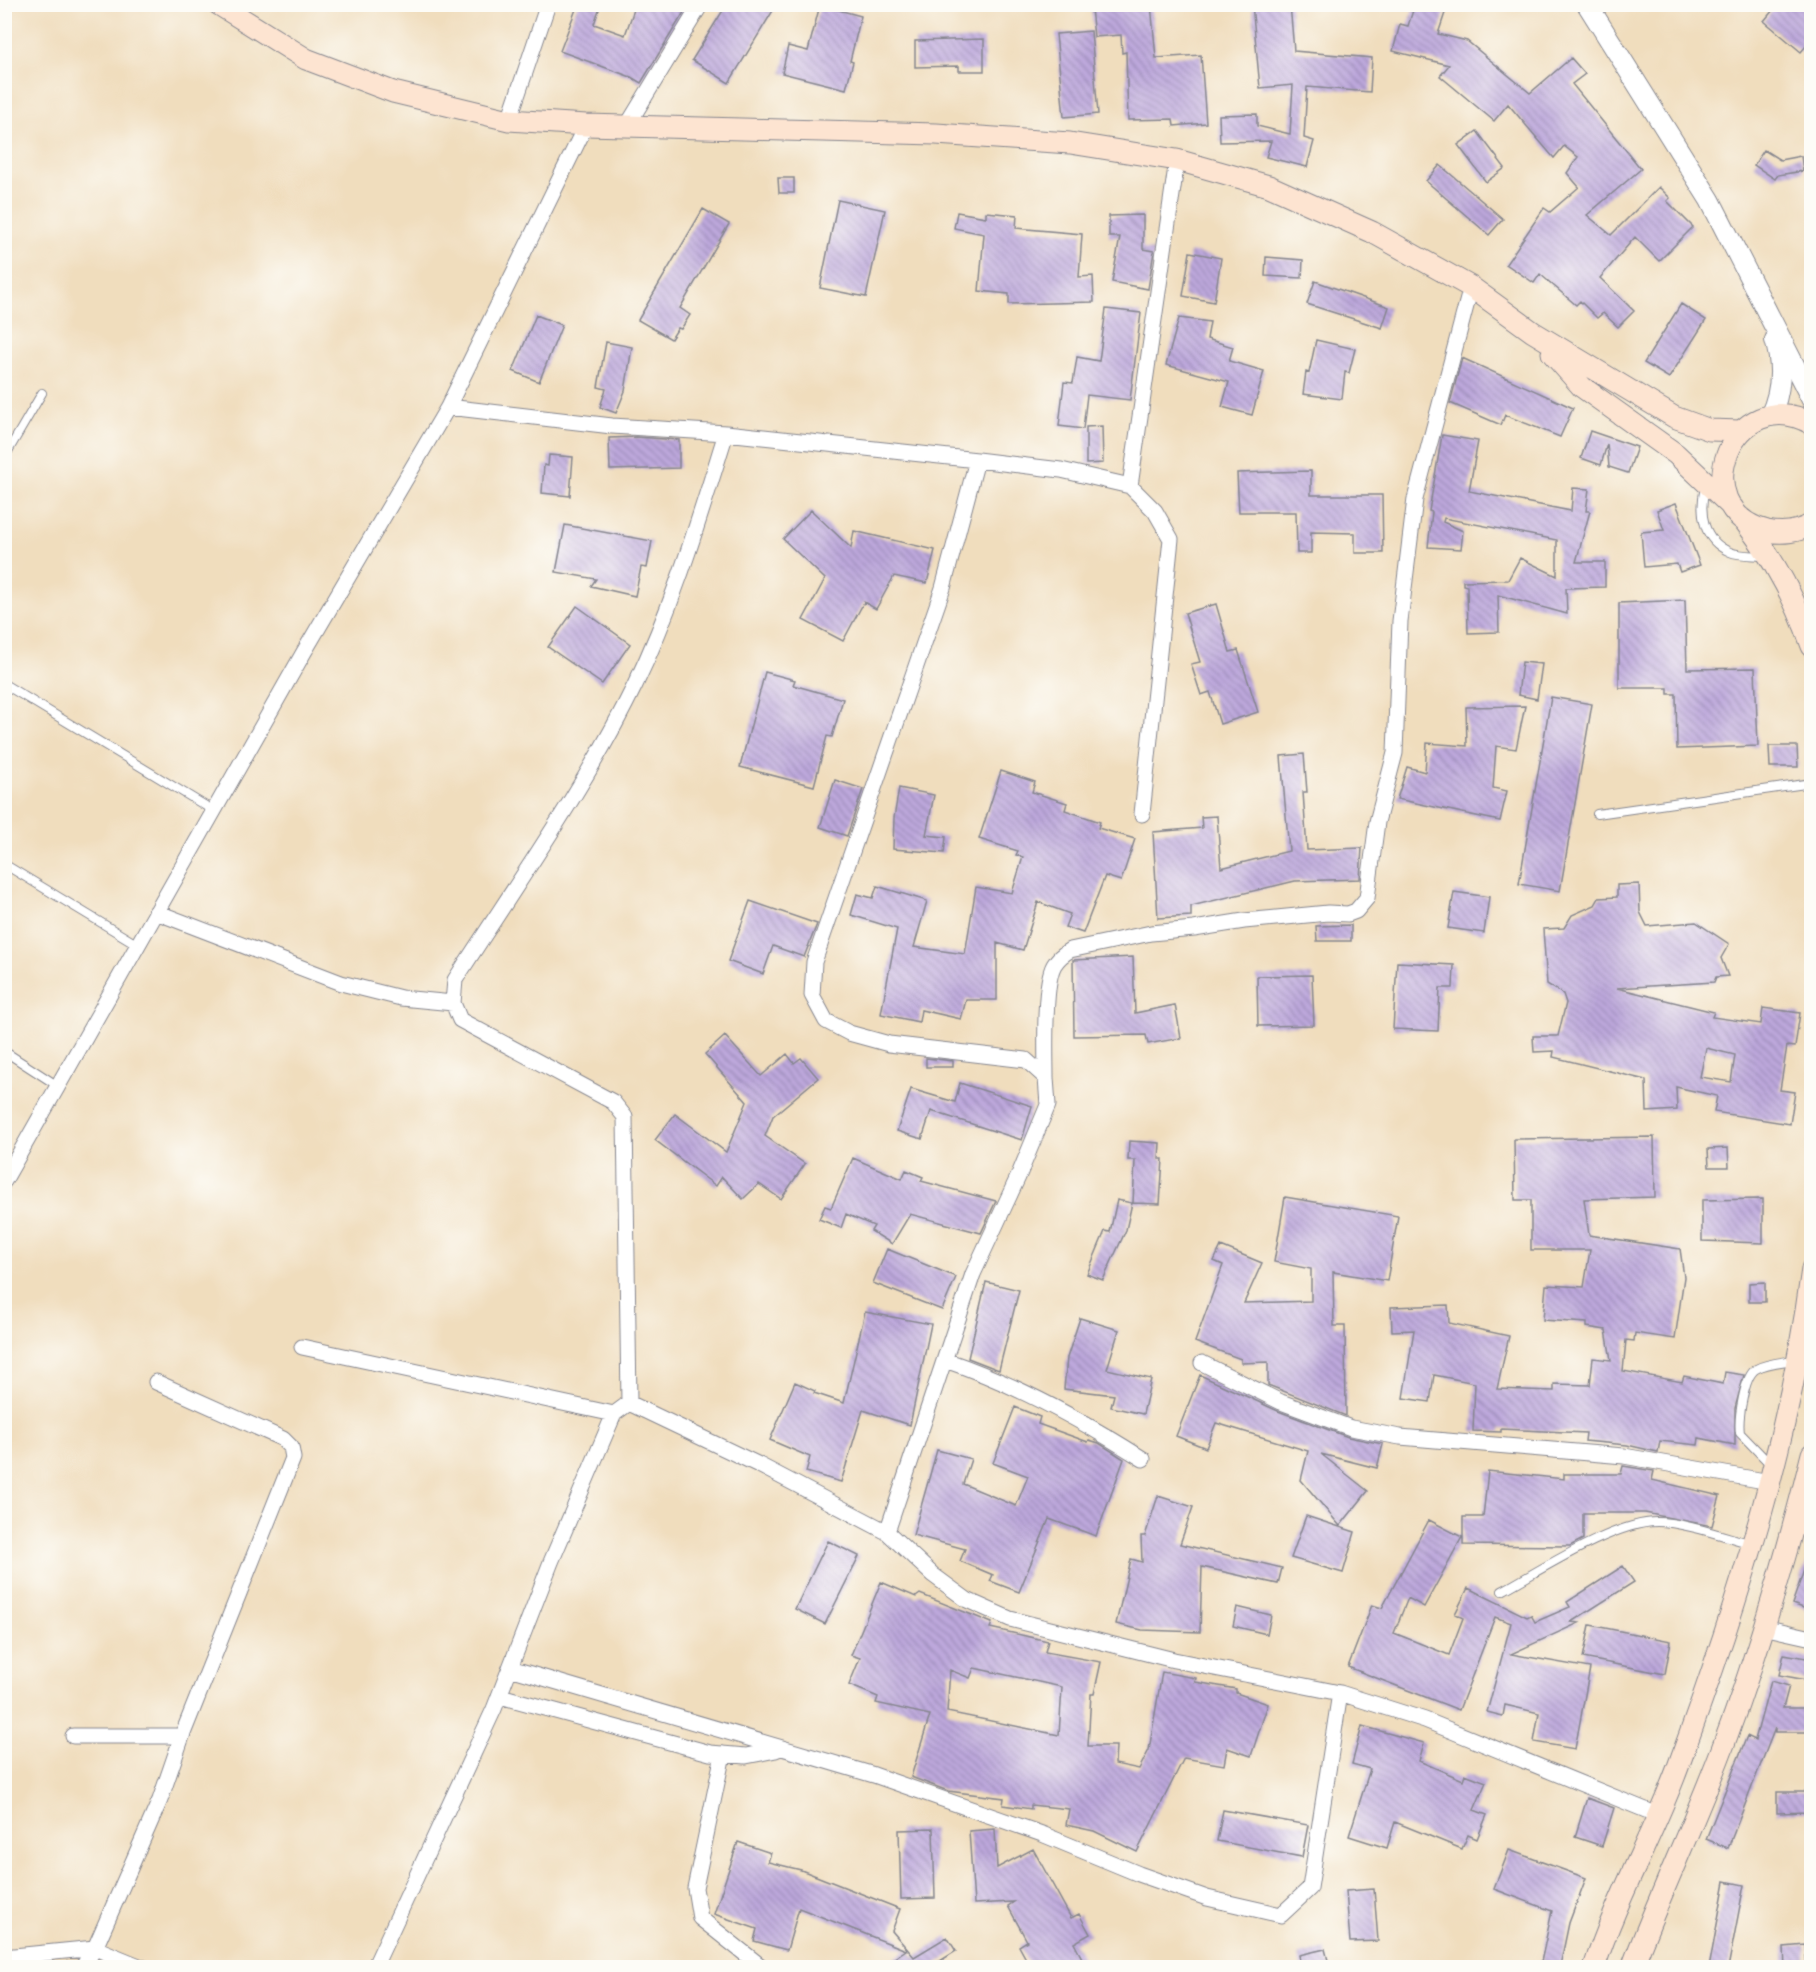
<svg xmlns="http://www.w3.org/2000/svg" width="1816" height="1972" font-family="Itim,sans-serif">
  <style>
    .building { fill: url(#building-back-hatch); fill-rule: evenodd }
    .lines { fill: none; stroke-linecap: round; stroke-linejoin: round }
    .service-casing { stroke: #86868e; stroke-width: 10 }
    .minor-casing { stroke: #86868e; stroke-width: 17 }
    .tertiary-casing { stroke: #86868e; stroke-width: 22 }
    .secondary-casing { stroke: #86868e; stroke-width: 23 }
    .service { stroke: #fff; stroke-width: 8 }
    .minor { stroke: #fff; stroke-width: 15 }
    .tertiary { stroke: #fff; stroke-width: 20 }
    .secondary { stroke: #fde4d1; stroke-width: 21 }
  </style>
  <defs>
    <pattern id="building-back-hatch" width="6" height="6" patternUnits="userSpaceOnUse" patternTransform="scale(1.5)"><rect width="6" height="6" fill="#bda8dc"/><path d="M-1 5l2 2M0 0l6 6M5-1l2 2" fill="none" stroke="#9989b6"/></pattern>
  </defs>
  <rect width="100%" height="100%" fill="#fdfcf7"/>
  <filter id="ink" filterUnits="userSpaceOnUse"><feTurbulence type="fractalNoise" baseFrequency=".0167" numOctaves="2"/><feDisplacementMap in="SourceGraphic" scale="12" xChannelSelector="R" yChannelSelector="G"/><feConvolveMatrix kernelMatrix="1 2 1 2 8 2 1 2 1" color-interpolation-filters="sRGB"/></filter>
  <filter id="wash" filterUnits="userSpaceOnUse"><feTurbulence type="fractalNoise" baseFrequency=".008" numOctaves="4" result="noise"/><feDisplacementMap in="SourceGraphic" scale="24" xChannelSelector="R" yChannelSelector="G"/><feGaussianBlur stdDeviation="1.35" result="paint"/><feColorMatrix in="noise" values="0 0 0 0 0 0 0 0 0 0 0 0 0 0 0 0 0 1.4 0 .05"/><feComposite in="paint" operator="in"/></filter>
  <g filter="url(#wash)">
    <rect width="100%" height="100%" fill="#f0ddbd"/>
    <g id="blocks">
      <path class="building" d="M 578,4 L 601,4 L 594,24 L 625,35 L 636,4 L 689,4 L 641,83 L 631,77 L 560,51 Z
        M 727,4 L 777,4 L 729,83 L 692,60 Z
        M 1125,4 L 1151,4 L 1156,58 L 1201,55 L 1206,123 L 1174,126 L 1173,119 L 1128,120 L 1126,52 L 1122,53 L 1121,35 L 1094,37 L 1091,8 Z
        M 1252,4 L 1290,4 L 1294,51 L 1372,58 L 1370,92 L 1307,87 L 1304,138 L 1314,141 L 1307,167 L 1266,157 L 1271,141 L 1220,142 L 1219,115 L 1257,114 L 1257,126 L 1290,134 L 1293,85 L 1260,88 Z
        M 1415,4 L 1448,4 L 1438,34 L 1467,41 L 1530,93 L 1571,58 L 1585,74 L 1572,84 L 1641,169 L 1587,215 L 1611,235 L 1659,187 L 1670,198 L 1667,201 L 1693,227 L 1659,261 L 1635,237 L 1600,278 L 1634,311 L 1618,327 L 1603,313 L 1597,318 L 1580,301 L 1576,305 L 1540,274 L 1534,283 L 1506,264 L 1544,208 L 1550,212 L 1579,187 L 1567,173 L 1578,157 L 1564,146 L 1554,158 L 1508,104 L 1494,121 L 1440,76 L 1449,65 L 1393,51 L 1400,24 L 1408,26 Z
        M 1778,4 L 1812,4 L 1812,39 L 1801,52 L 1764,21 Z
        M 820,5 L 861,16 L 850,61 L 853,62 L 846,89 L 782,73 L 788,46 L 808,51 Z
        M 1091,31 L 1098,114 L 1064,117 L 1056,34 Z
        M 984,39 L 984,71 L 959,71 L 959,66 L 915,67 L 915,41 Z
        M 1477,131 L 1505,168 L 1486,182 L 1458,145 Z
        M 1764,150 L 1780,160 L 1801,156 L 1803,171 L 1778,175 L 1775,179 L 1754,165 Z
        M 1440,165 L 1503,219 L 1489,235 L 1426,181 Z
        M 778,178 L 794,178 L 794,193 L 779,193 Z
        M 838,200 L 885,210 L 866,297 L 820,288 Z
        M 703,209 L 729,224 L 680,308 L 690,315 L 681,329 L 678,328 L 671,339 L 638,320 Z
        M 957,212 L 986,217 L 986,212 L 1017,215 L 1016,228 L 1082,234 L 1079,277 L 1093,276 L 1094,302 L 1009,304 L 1009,294 L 979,291 L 984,234 L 954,228 Z
        M 1143,215 L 1143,249 L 1154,251 L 1148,289 L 1112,282 L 1120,237 L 1109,237 L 1109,216 Z
        M 1190,252 L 1221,258 L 1214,302 L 1183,296 Z
        M 1266,257 L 1303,260 L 1302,278 L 1265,276 Z
        M 1315,281 L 1389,307 L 1382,328 L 1307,304 Z
        M 1681,304 L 1706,320 L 1669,378 L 1644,363 Z
        M 1106,309 L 1141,313 L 1130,400 L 1087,395 L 1083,429 L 1059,426 L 1064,382 L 1073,383 L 1077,357 L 1099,361 Z
        M 536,315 L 562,325 L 539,382 L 513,371 Z
        M 1179,318 L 1210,322 L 1207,339 L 1233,347 L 1229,361 L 1264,371 L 1252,415 L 1222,407 L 1229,382 L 1166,365 Z
        M 1316,340 L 1355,349 L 1349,373 L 1345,372 L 1342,399 L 1303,394 L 1306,372 L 1309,373 Z
        M 606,342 L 632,347 L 625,391 L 616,413 L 600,407 L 606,389 L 598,387 Z
        M 1462,358 L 1573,408 L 1560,437 L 1505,415 L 1501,425 L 1450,403 Z
        M 1102,426 L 1103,463 L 1086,464 L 1086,427 Z
        M 1590,431 L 1637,447 L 1628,473 L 1609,467 L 1607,444 L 1601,465 L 1581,458 Z
        M 1442,435 L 1478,441 L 1469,491 L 1571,511 L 1573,488 L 1589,489 L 1586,511 L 1590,511 L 1576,562 L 1605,562 L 1605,587 L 1566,588 L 1567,614 L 1498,595 L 1499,632 L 1468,633 L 1467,586 L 1463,585 L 1463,581 L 1508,580 L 1520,558 L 1557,576 L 1557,540 L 1444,518 L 1443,522 L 1463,531 L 1461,549 L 1428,547 L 1432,512 L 1429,511 Z
        M 636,437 L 679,440 L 679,468 L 610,470 L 609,438 Z
        M 549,455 L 573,457 L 570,496 L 542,493 L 544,465 L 548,466 Z
        M 1311,471 L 1311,495 L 1382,495 L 1383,553 L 1355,553 L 1355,533 L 1311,532 L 1311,553 L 1297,553 L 1296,512 L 1239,512 L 1237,473 Z
        M 1676,503 L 1700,565 L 1680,572 L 1677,564 L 1644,567 L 1641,532 L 1664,530 L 1657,510 Z
        M 811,510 L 851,548 L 854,531 L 935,550 L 927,583 L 894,576 L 876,609 L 864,602 L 843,641 L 803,620 L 825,579 L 783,539 Z
        M 565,525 L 652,541 L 647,568 L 641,567 L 635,596 L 591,586 L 596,579 L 556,572 Z
        M 1685,600 L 1687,669 L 1755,668 L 1758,746 L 1677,749 L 1676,694 L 1668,694 L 1668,688 L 1619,688 L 1619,603 Z
        M 1216,604 L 1230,652 L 1238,650 L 1258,712 L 1220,724 L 1210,692 L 1201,695 L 1191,664 L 1200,662 L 1185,613 Z
        M 577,606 L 630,644 L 602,684 L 548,647 Z
        M 1522,662 L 1542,664 L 1537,699 L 1518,695 Z
        M 765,672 L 795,680 L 793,685 L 843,699 L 832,737 L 827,736 L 814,786 L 740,767 Z
        M 1551,697 L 1592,704 L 1560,891 L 1519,884 Z
        M 1525,706 L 1516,749 L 1496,746 L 1493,788 L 1507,791 L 1500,821 L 1397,799 L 1407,767 L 1425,772 L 1427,743 L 1467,746 L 1466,707 Z
        M 1769,746 L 1797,746 L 1798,767 L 1770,767 Z
        M 1304,754 L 1307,792 L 1303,792 L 1307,850 L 1362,848 L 1360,879 L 1295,881 L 1191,906 L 1191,916 L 1158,918 L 1153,832 L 1202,828 L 1201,817 L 1217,816 L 1221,868 L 1289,851 L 1281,756 Z
        M 1001,771 L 1035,782 L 1032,792 L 1067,803 L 1065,810 L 1100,822 L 1098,828 L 1135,839 L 1121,881 L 1105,876 L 1083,933 L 1065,927 L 1070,914 L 1038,902 L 1023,950 L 997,943 L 997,1000 L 966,1000 L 961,1019 L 921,1010 L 919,1022 L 881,1014 L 897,929 L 851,915 L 857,894 L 873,898 L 877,886 L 927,901 L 914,947 L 965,954 L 976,887 L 1012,893 L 1023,857 L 1016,855 L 1018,851 L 979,839 Z
        M 835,780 L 863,789 L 847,836 L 820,827 Z
        M 899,788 L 934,795 L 926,835 L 946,837 L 944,853 L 893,849 L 894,818 Z
        M 1639,884 L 1640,912 L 1647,926 L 1696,922 L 1729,944 L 1721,958 L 1728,976 L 1716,977 L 1714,982 L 1617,988 L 1714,1012 L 1712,1017 L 1761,1024 L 1763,1008 L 1800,1013 L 1795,1047 L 1787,1046 L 1780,1090 L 1795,1092 L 1790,1124 L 1714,1112 L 1717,1096 L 1676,1087 L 1677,1110 L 1647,1112 L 1646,1080 L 1553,1057 L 1554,1051 L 1534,1052 L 1533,1036 L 1558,1036 L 1566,1003 L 1563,994 L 1547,984 L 1543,929 L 1564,928 L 1572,915 L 1595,905 L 1599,898 L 1617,897 L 1617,885 ZM 1706,1048 L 1735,1055 L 1731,1082 L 1700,1077 Z
        M 1454,892 L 1489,897 L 1484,933 L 1448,928 Z
        M 750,901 L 817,924 L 804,957 L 773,946 L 763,974 L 728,961 Z
        M 1351,925 L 1351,941 L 1317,941 L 1316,926 Z
        M 1133,957 L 1135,1013 L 1175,1005 L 1181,1038 L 1148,1044 L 1146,1035 L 1074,1036 L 1073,960 Z
        M 1397,962 L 1454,965 L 1453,988 L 1440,988 L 1438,1031 L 1393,1029 Z
        M 1312,975 L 1314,1025 L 1258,1026 L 1257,976 Z
        M 725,1036 L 761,1076 L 787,1054 L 794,1063 L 801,1058 L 818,1078 L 773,1116 L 765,1136 L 805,1164 L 781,1199 L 759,1184 L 743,1199 L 722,1177 L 716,1186 L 655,1140 L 675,1114 L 726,1152 L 747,1102 L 705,1054 Z
        M 926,1058 L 953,1061 L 953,1067 L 926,1067 Z
        M 960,1083 L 1032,1106 L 1022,1140 L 931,1111 L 922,1139 L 897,1131 L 911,1089 L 955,1102 Z
        M 1654,1137 L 1655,1197 L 1584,1199 L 1589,1235 L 1680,1249 L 1684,1277 L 1675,1339 L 1635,1333 L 1634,1341 L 1626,1340 L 1623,1371 L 1682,1382 L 1684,1376 L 1723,1384 L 1725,1372 L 1744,1375 L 1735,1408 L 1735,1445 L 1699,1438 L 1698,1445 L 1660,1441 L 1658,1452 L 1627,1445 L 1585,1441 L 1586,1433 L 1501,1429 L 1501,1432 L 1473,1431 L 1475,1383 L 1434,1375 L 1430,1402 L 1403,1398 L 1414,1330 L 1392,1331 L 1391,1307 L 1448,1305 L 1449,1323 L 1509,1336 L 1497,1389 L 1554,1391 L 1554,1384 L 1590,1385 L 1593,1358 L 1611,1360 L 1606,1330 L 1587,1327 L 1587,1323 L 1543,1320 L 1546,1285 L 1584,1287 L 1590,1250 L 1531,1250 L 1531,1200 L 1515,1200 L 1514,1139 Z
        M 1129,1141 L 1160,1143 L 1159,1159 L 1163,1159 L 1160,1204 L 1133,1203 L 1135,1160 L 1128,1160 Z
        M 1728,1148 L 1729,1167 L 1709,1167 L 1708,1149 Z
        M 853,1158 L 902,1179 L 906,1170 L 923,1177 L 921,1181 L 996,1201 L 981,1233 L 910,1214 L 892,1244 L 871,1231 L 874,1226 L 846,1214 L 841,1228 L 819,1219 L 825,1206 L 831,1208 Z
        M 1285,1197 L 1398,1216 L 1387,1281 L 1333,1272 L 1334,1326 L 1345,1326 L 1346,1416 L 1268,1385 L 1268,1362 L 1241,1363 L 1241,1359 L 1195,1342 L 1223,1265 L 1214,1261 L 1221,1246 L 1262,1263 L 1244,1303 L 1311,1301 L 1311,1269 L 1274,1262 Z
        M 1763,1199 L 1763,1243 L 1702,1241 L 1702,1200 Z
        M 1117,1200 L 1132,1203 L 1126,1230 L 1103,1280 L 1087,1274 L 1105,1231 L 1110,1232 Z
        M 887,1249 L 956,1277 L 942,1310 L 873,1283 Z
        M 986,1282 L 1019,1290 L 999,1370 L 968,1358 Z
        M 1765,1282 L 1765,1302 L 1749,1302 L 1749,1283 Z
        M 865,1312 L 931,1324 L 910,1425 L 863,1410 L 841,1482 L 806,1472 L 810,1457 L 770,1440 L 795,1382 L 815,1391 L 814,1393 L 844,1403 Z
        M 1080,1318 L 1119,1330 L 1107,1369 L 1151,1379 L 1143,1414 L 1111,1407 L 1114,1395 L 1064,1389 L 1067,1358 Z
        M 1200,1375 L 1278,1411 L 1348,1437 L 1383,1444 L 1377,1468 L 1321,1454 L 1368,1491 L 1340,1526 L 1301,1480 L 1308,1451 L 1216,1423 L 1206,1448 L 1176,1436 Z
        M 1015,1407 L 1040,1417 L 1038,1424 L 1088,1442 L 1089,1440 L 1099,1443 L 1124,1459 L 1096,1536 L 1049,1519 L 1019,1592 L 990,1581 L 993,1575 L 960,1561 L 965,1549 L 913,1535 L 937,1450 L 971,1459 L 963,1484 L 1016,1506 L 1028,1476 L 993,1463 Z
        M 1623,1466 L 1654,1471 L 1652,1480 L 1720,1496 L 1712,1526 L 1645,1513 L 1583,1513 L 1583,1539 L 1570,1546 L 1463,1545 L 1463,1517 L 1483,1517 L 1488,1471 L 1564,1479 L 1564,1474 L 1621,1474 Z
        M 1158,1496 L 1193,1507 L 1180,1544 L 1282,1568 L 1278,1584 L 1202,1567 L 1200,1632 L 1142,1630 L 1116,1624 L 1131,1559 L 1142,1562 L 1141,1536 L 1145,1536 Z
        M 1306,1516 L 1355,1532 L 1343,1573 L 1291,1558 Z
        M 1429,1520 L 1462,1537 L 1424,1607 L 1408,1598 L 1394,1633 L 1449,1655 L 1463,1618 L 1455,1614 L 1468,1588 L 1527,1617 L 1531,1615 L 1535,1622 L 1570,1607 L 1567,1602 L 1623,1566 L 1634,1582 L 1571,1622 L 1579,1623 L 1511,1654 L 1590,1668 L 1575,1749 L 1534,1742 L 1539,1713 L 1505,1705 L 1503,1716 L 1487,1712 L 1511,1623 L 1495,1617 L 1459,1710 L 1348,1667 L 1372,1605 L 1382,1608 Z
        M 828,1541 L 859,1556 L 825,1624 L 795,1609 Z
        M 1809,1556 L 1812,1557 L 1812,1611 L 1792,1604 Z
        M 881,1582 L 916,1597 L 920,1594 L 992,1623 L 990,1628 L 1048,1641 L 1045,1652 L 1101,1662 L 1094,1694 L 1091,1694 L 1088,1746 L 1116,1746 L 1115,1764 L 1139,1769 L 1149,1750 L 1162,1672 L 1196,1678 L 1195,1682 L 1236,1689 L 1236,1693 L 1268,1704 L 1251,1756 L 1227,1748 L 1224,1765 L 1184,1758 L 1137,1852 L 1094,1831 L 1066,1825 L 1069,1809 L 1031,1805 L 1031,1809 L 1003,1805 L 1004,1798 L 948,1791 L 911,1777 L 930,1715 L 876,1703 L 878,1697 L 849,1685 L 860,1658 L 851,1655 ZM 974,1668 L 1062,1687 L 1059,1735 L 947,1712 L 950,1670 L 970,1678 Z
        M 1237,1607 L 1271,1615 L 1267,1634 L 1233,1626 Z
        M 1590,1625 L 1671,1641 L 1665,1674 L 1583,1658 Z
        M 1784,1654 L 1812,1659 L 1812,1681 L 1779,1675 Z
        M 1771,1681 L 1789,1686 L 1783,1708 L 1812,1708 L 1812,1732 L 1775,1732 L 1775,1728 L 1728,1848 L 1706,1839 L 1747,1736 L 1755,1740 Z
        M 1362,1726 L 1424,1743 L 1419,1761 L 1463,1780 L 1465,1774 L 1486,1782 L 1474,1810 L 1487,1815 L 1477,1839 L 1468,1835 L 1462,1849 L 1395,1822 L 1387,1848 L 1349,1836 L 1370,1769 L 1352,1764 Z
        M 1777,1792 L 1808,1792 L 1808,1812 L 1777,1813 Z
        M 1587,1798 L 1614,1808 L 1602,1846 L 1575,1837 Z
        M 1223,1810 L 1308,1825 L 1302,1857 L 1217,1841 Z
        M 933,1829 L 935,1898 L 901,1899 L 899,1830 Z
        M 995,1829 L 997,1868 L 1033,1849 L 1071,1918 L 1079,1914 L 1090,1934 L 1074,1943 L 1087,1968 L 1031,1968 L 1019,1946 L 1027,1941 L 1008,1906 L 1014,1902 L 974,1904 L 969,1831 Z
        M 738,1842 L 771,1853 L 768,1862 L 801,1870 L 900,1909 L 892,1931 L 914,1957 L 947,1937 L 956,1951 L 929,1968 L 880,1968 L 906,1950 L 799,1908 L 787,1950 L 754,1941 L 757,1929 L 714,1914 Z
        M 1509,1850 L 1586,1878 L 1569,1923 L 1560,1966 L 1541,1962 L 1552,1911 L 1494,1889 Z
        M 1725,1881 L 1744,1885 L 1728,1968 L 1709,1968 Z
        M 1374,1889 L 1378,1941 L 1350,1942 L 1346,1891 Z
        M 1805,1945 L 1807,1968 L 1785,1968 L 1784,1947 Z
        M 1325,1949 L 1330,1968 L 1301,1968 L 1299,1955 Z"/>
    </g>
  </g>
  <g filter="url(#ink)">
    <use href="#blocks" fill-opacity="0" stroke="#86868e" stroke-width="1.5"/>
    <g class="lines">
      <g class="service-casing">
        <path id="service" d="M 4,458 L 42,393
          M 1705,487 C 1699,512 1702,540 1730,552 C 1739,556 1754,555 1763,556
          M 4,684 L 214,811
          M 1597,814 L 1812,783
          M 4,864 L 138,945
          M 4,1051 L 58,1086
          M 1772,1466 L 1740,1433 C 1738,1419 1744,1376 1756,1369 C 1766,1363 1783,1362 1794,1360
          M 1502,1591 C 1541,1570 1614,1522 1657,1522 C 1683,1522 1726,1537 1752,1544"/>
      </g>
      <g class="minor-casing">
        <path id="minor" d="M 509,120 L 548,4
          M 627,126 L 701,4
          M 448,407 L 612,426 L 726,433 L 977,460 L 943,588 L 814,962 L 812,995 L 826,1021 L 849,1033 L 889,1044 L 1026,1060 L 1046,1078 L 1048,1105 L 1018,1177 L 973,1274 L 887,1532
          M 977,460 L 1061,470 L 1130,486 L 1155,511 L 1171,539 L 1142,814
          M 1130,486 L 1177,160
          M 156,912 L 341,983 L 401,998 L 453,1003
          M 1046,1078 C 1046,1054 1043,984 1054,965 C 1058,958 1063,954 1070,950 L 1151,933 L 1194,929 L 1244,921 L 1328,913 L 1348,914 L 1356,911 L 1367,898 L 1377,822 L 1395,753 L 1400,621 L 1415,499 L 1471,287
          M 4,1181 L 304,652 L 448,407 L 586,125
          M 302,1347 L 614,1414
          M 945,1360 C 1016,1384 1080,1419 1143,1459
          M 1202,1363 L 1281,1402 L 1351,1428 L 1400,1437 L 1624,1456 L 1770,1482
          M 629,1403 L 625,1117 L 613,1102 L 460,1020 L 453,1003 L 455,980 C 517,883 585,788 635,685 C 674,604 699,519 726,433
          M 1763,1627 L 1812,1638
          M 510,1668 L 874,1775 L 1042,1834 L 1139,1874 L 1207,1898 L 1281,1915 L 1310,1888 L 1340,1693
          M 500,1696 L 710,1753 L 746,1756 L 776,1750
          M 73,1736 L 182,1736
          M 723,1754 L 695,1888 L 700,1918 L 763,1968
          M 4,1957 L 95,1948 L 160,1800 L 182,1736 L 293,1458 L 291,1447 L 283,1439 L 156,1382
          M 82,1968 L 95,1948 L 144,1968
          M 374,1968 L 494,1709 L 551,1562 L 614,1414 L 629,1403 L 759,1465 L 887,1532 L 933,1575 L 967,1600 L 1010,1619 L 1174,1660 L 1340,1693 L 1425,1720 L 1658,1815"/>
      </g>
      <g class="tertiary-casing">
        <path id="tertiary" d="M 1587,4 L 1710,200 L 1812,400
          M 1770,416 C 1781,393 1783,366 1775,340"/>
      </g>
      <g class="secondary-casing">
        <path id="secondary" d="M 218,4 L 306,59 L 393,92 L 509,120 L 586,125 L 936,134 L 1070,143 L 1177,160 L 1269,186 L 1372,232 L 1471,287 L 1533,332 L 1674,417 L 1710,430 L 1740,431
          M 1552,353 L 1582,387 L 1676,454 L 1733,508
          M 1812,424 C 1734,379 1681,509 1767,531 C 1782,534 1799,532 1812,524
          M 1746,523 C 1775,561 1796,600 1812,646
          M 1594,1968 C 1616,1899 1653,1835 1678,1767 C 1737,1606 1790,1440 1812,1269
          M 1632,1968 C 1661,1891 1697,1817 1725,1741 C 1760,1647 1788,1551 1812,1454"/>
      </g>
      <use href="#service" class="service"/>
      <use href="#minor" class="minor"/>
      <use href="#tertiary" class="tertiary"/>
      <use href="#secondary" class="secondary"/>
    </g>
  </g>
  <rect width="1816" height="1972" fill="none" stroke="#fdfcf7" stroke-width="24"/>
</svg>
